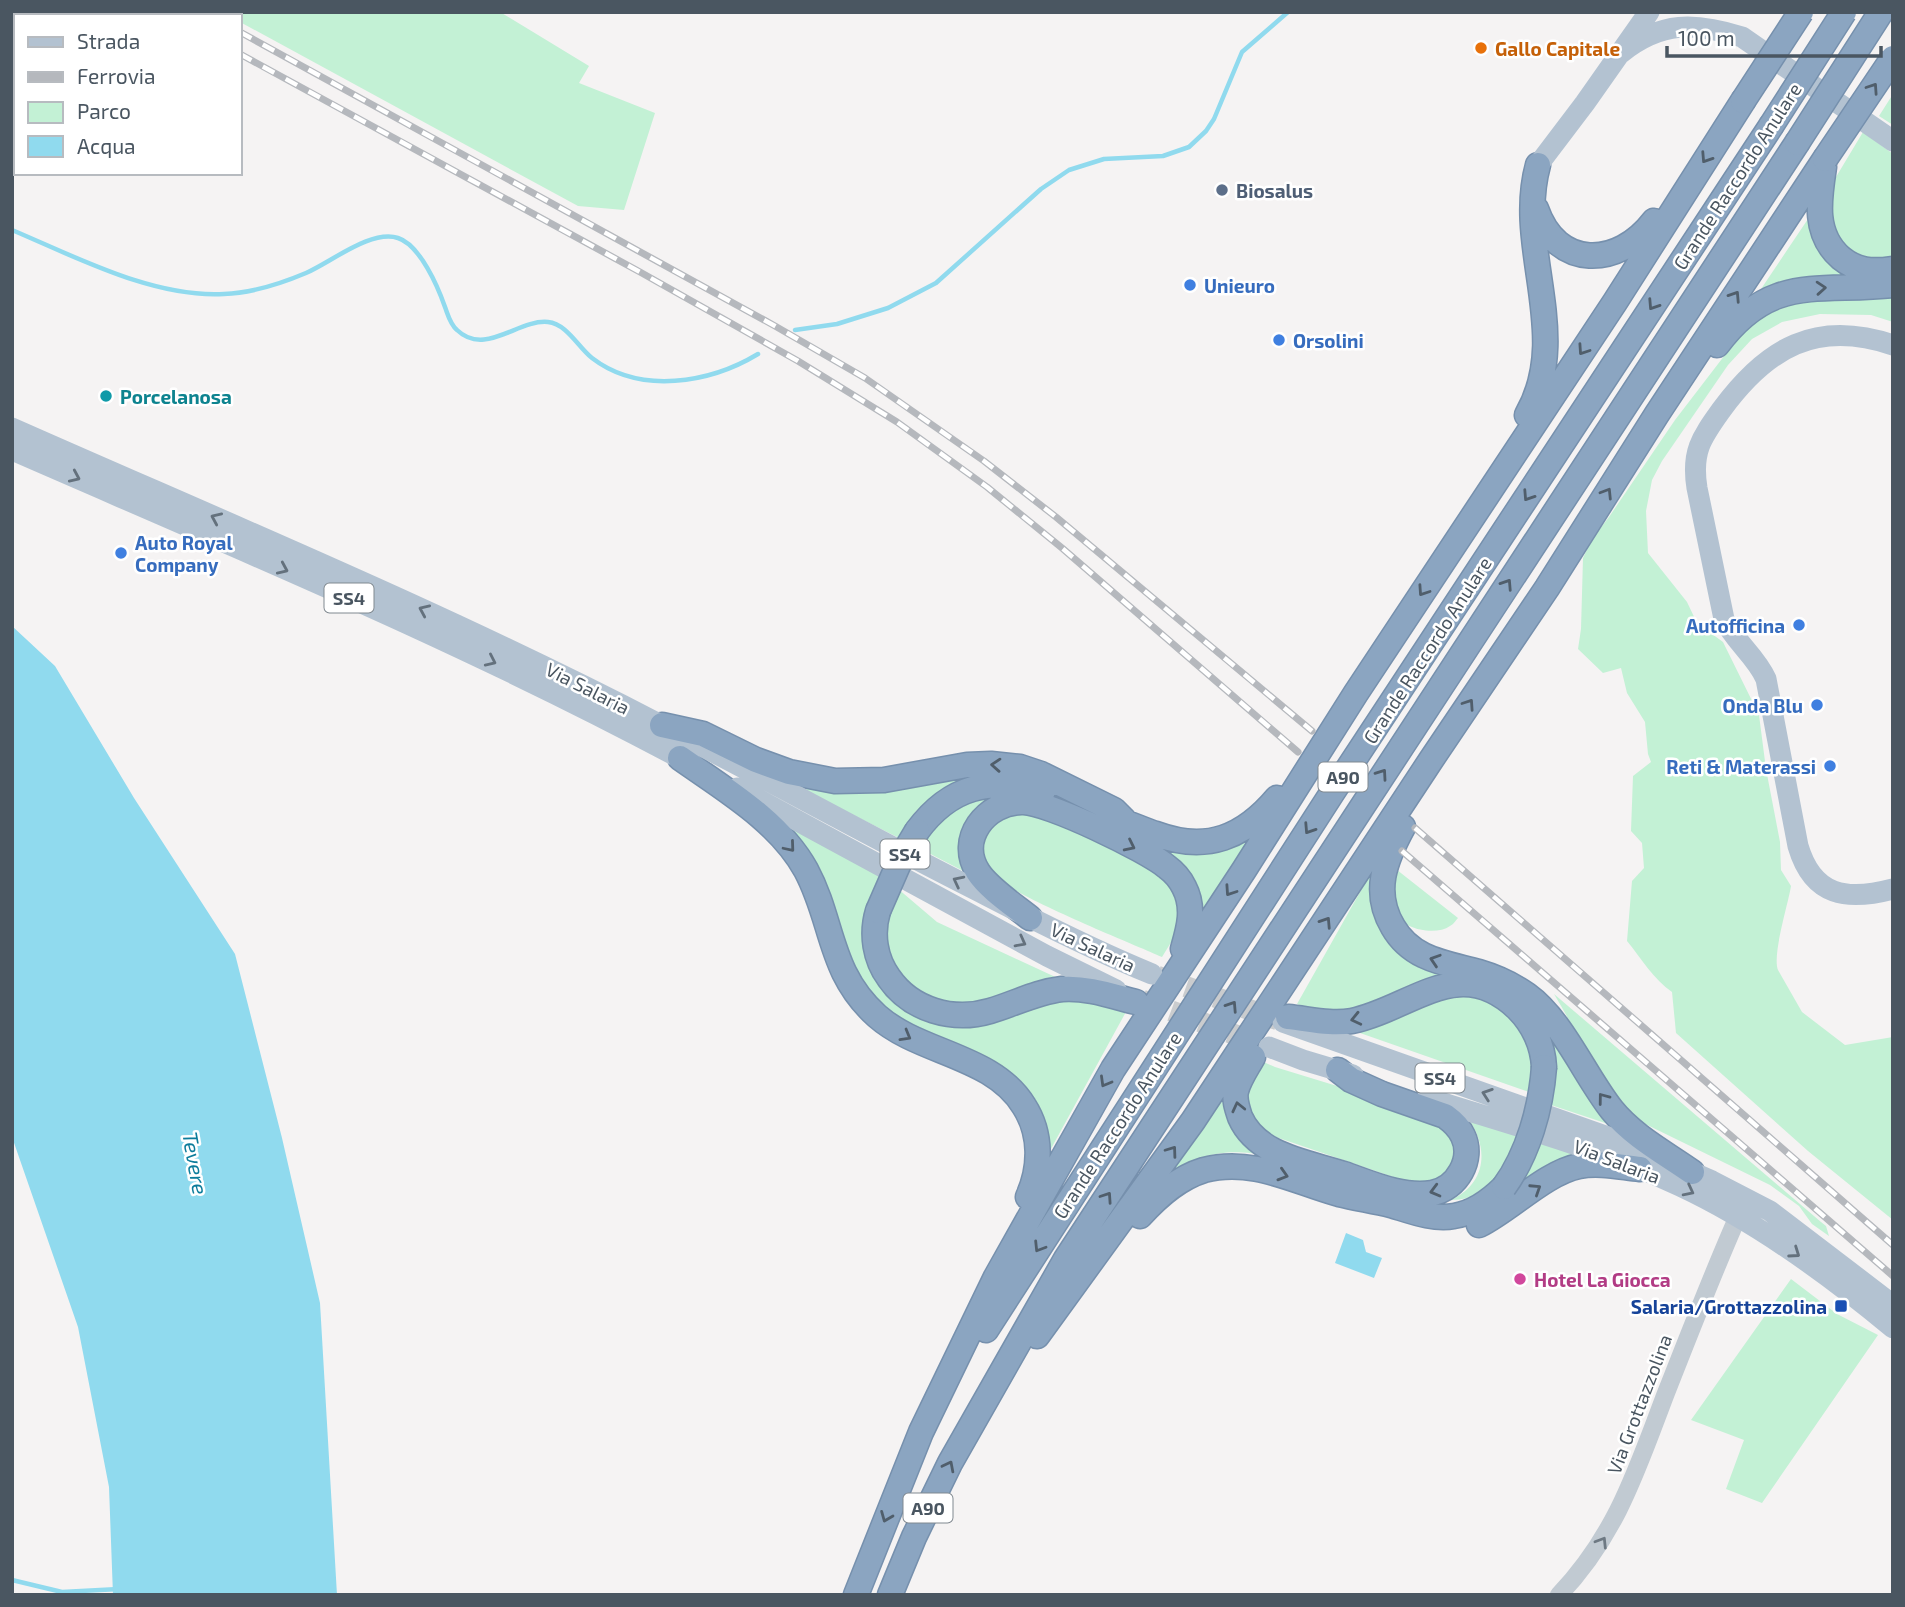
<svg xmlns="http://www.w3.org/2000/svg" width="1905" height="1607" font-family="'Exo 2',sans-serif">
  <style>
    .green { fill: #c3f1d5 }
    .water { fill: #90daee }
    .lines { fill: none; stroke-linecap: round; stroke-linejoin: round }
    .stream { stroke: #90daee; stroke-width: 4.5 }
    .major-tunnel { stroke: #caccce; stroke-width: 21; stroke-dasharray: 21 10; stroke-linecap: butt }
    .highway-casing { stroke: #7690ad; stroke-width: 27 }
    .minor { stroke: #c1cad2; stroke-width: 18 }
    .major { stroke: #b3c2d1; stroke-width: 21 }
    .highway { stroke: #8ba5c1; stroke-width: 24 }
    .rail-casing { stroke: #b5b8bd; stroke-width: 7 }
    .rail { stroke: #fff; stroke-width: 4.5; stroke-dasharray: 13; stroke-linecap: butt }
    .highway-bridge-casing { stroke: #7690ad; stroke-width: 27; stroke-linecap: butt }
    .highway-bridge { stroke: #8ba5c1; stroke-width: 24 }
    .oneway { stroke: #505e6b }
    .oneway2 { stroke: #64717d }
    .oneway3 { stroke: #6e7983 }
    .food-dot { fill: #e8710a; stroke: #fff; stroke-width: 2.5 }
    .service-dot { fill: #5c6f8a; stroke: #fff; stroke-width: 2.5 }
    .shop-dot { fill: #3f7fe0; stroke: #fff; stroke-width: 2.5 }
    .culture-dot { fill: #0f9aa8; stroke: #fff; stroke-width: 2.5 }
    .hotel-dot { fill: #d1479c; stroke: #fff; stroke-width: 2.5 }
    .transit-dot { fill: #1a4fb4; stroke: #fff; stroke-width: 2.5 }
    .labels { text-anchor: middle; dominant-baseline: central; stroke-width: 5; stroke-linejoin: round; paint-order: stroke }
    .shield { fill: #fff; stroke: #808990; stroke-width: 2 }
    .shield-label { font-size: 18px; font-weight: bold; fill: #4a5661 }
    .food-label { font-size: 19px; font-weight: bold; fill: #c56008; stroke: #fff; text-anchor: start }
    .street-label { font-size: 19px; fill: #4a5661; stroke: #fff }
    .service-label { font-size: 19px; font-weight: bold; fill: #4e5e75; stroke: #fff; text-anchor: start }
    .shop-label { font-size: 19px; font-weight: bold; fill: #366cbe; stroke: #fff; text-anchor: start }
    .culture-label { font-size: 19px; font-weight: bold; fill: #0d838f; stroke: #fff; text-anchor: start }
    .hotel-label { font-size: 19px; font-weight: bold; fill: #b23c85; stroke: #fff; text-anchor: start }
    .transit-label { font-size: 19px; font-weight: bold; fill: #164399; stroke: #fff; text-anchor: end }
    .water-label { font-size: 21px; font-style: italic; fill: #0c7c9b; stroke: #fff }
  </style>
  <rect width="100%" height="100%" fill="#f5f3f3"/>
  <path class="green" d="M 222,12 L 500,12 L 589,66 L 579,83 L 655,113 L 624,210 L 578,206 L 240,22 L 240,16 L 228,16 Z
    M 1893,94 L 1893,125 L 1879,116 Z
    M 1863,132 L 1893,154 L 1893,260 L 1857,259 L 1831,230 L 1833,182 Z
    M 1810,216 L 1873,276 L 1789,283 L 1761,289 Z
    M 1893,297 L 1893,322 L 1871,315 L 1820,314 L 1782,322 L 1752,339 L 1728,365 L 1662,461 L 1652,480 L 1646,511 L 1648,553 L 1687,602 L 1697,623 L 1723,642 L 1759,715 L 1766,769 L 1780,842 L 1781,870 L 1791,886 C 1788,905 1772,955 1778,970 L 1802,1012 L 1845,1045 L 1893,1037 L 1893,1220 L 1808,1151 L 1676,1033 L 1672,992 C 1654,980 1641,958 1627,941 L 1632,881 L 1644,868 L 1642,843 L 1631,831 L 1633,776 L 1651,762 L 1648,754 L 1645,722 L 1627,693 L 1621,668 L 1603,673 L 1578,649 L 1581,629 L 1583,558 L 1592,539 L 1609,517 L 1675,420 L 1741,334 L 1770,311 L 1803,298 Z
    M 1010,769 L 938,793 L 916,811 L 899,838 L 798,787 L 843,792 Z
    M 997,796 L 971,875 L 917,847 L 946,805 Z
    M 1019,808 L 1164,870 L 1180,891 L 1178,931 L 1162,957 C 1131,943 1007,894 991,873 C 980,858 983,844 986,827 Z
    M 766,810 L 882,875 L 868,937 L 929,1013 L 1060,996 L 1127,1010 L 1047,1156 L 1040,1115 L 874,1002 Z
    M 1258,831 L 1200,918 C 1185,866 1190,862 1140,837 Z
    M 1392,866 L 1458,918 C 1456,920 1454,924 1450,926 C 1436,936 1402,930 1395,912 C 1391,899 1393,880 1392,866 Z
    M 1373,869 L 1376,910 L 1461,975 L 1350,1014 L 1310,1010 L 1297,1004 Z
    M 897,888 L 937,922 L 1064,981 L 965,1005 L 923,996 L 895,971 L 883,933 Z
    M 1466,992 L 1509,1011 L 1533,1054 L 1532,1093 L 1360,1033 L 1359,1030 L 1419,1002 Z
    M 1554,994 L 1821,1222 L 1826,1226 L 1829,1236 L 1812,1224 L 1799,1206 L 1770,1185 L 1635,1119 C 1598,1084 1580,1036 1554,994 Z
    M 1550,1037 L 1623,1129 L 1548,1104 Z
    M 1259,1060 L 1275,1067 L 1438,1117 L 1454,1132 L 1455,1163 L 1440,1180 L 1417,1183 L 1399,1179 L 1270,1135 L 1258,1127 L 1245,1101 Z
    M 1227,1090 L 1278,1157 C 1229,1149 1211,1149 1167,1175 Z
    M 1468,1118 L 1521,1135 C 1509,1166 1487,1201 1451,1200 C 1487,1183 1489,1148 1468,1118 Z
    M 1537,1140 L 1594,1160 L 1516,1189 Z
    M 1791,1279 L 1837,1314 L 1878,1335 L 1762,1503 L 1726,1489 L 1744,1440 L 1691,1420 Z"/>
  <path class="water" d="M 12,626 L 55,666 L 134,798 L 235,954 L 282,1138 L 320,1303 L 337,1595 L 113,1595 L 109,1487 L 78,1327 L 12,1137 Z
    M 1346,1233 L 1363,1240 L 1366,1252 L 1382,1258 L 1374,1278 L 1335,1263 Z"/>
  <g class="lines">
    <path class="stream" d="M 12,230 C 76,257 153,298 224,294 C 252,293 280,284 306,273 C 331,262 372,229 398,238 C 420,245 438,287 445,307 C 448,315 450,324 457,330 C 485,357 518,319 548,322 C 567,324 578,347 592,358 C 640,395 710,383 758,354
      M 795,330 L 837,324 L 888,308 L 936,283 L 1041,189 L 1069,170 L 1104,159 L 1163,156 L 1189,147 L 1206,131 L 1214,119 L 1242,52 L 1288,12
      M 12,1580 L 62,1592 L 119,1589"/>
    <path class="major-tunnel" d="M 1157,976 L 1278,1020
      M 1142,1000 L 1260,1044"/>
    <g class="highway-casing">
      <path id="highway" d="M 1824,167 C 1819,199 1813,234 1841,258 C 1857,271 1872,272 1892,269
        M 1536,209 C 1557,270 1618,268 1654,221
        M 1717,345 C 1771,273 1817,293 1893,285
        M 1527,415 C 1573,335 1515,248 1538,165
        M 662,725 L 703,734 L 756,760 L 789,772 L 835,781 L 884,780 L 967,765 L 991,764 L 1020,767 L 1041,774 L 1114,810 L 1124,820
        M 680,758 C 724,789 779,821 806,870 C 834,922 828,972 877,1016 C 920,1054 993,1055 1024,1106 C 1042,1134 1041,1168 1028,1197
        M 1109,818 C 1126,821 1140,829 1156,834 C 1207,853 1244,837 1277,798
        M 1403,827 C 1385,860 1372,892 1393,927 C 1412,960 1446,963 1479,972 C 1496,977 1513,985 1527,995 C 1562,1020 1585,1076 1612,1110 C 1633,1136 1665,1153 1692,1172
        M 917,831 C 951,785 990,778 1043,791
        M 878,911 C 871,934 875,959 889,978 C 911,1010 953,1022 990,1011 C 1014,1004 1036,992 1062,989 C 1086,987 1112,996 1136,1002
        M 1030,918 C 1015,906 988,888 978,872 C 957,839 986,802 1022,802 C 1046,801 1147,850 1167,867 C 1174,872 1180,879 1184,887 C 1195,908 1189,928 1183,949
        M 1288,1017 C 1309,1019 1331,1025 1352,1021 C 1411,1009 1459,952 1518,1009 C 1533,1024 1543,1045 1544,1067
        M 1253,1057 C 1247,1068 1239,1079 1236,1091 C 1234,1099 1237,1108 1240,1117 C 1257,1156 1307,1162 1344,1174 C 1370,1183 1403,1198 1432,1193 C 1457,1189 1474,1159 1463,1136 C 1459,1127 1452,1121 1445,1116 L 1382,1094 L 1351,1080 L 1338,1070
        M 1140,1216 C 1158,1196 1178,1178 1204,1170 C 1252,1157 1295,1182 1339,1194 C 1356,1198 1374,1201 1391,1205 C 1411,1211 1433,1220 1454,1216 C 1473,1213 1490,1201 1504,1187
        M 1479,1225 C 1511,1209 1545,1173 1579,1166 C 1599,1162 1620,1167 1640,1169
        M 986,1330 L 1332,793 L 1771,126
        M 1037,1336 L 1193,1121 L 1431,760 L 1547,588 L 1657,414 L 1825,159
        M 856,1595 L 921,1432 L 996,1277 L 1113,1069 L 1244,870 L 1356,693 L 1615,302 L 1743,101
        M 890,1595 L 914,1537 L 950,1463 L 1066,1259 L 1797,143"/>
    </g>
    <path class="minor" d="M 1559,1595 C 1617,1534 1637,1469 1666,1393 C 1691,1330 1715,1267 1743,1205"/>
    <path class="major" d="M 1621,53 C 1661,21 1695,22 1742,37 L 1893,141
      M 1538,165 L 1585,103 L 1649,12
      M 1893,345 C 1816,319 1767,348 1722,409 C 1702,437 1691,451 1697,488 L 1724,619 C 1734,641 1756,656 1766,679 L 1798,846 C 1813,897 1847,901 1893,889
      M 12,428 C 229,524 449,615 659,724 C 769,780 876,840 986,895 C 1040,923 1095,951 1152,974
      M 12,450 C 241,550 473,646 693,765
      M 737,788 L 1047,956 L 1116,990
      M 1283,1022 L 1622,1142 L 1712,1181 L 1770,1211 L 1893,1305
      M 1269,1047 L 1303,1060 L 1353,1075
      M 1427,1098 C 1512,1125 1599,1148 1680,1186 C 1757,1222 1827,1273 1893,1328"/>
    <use href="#highway" class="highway"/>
    <g class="rail-casing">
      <path id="rail" d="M 149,12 L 155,16
        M 165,12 L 171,16
        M 189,12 L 196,16
        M 205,12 L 211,16
        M 240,32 L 775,326 L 865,378 L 984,461 L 1056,517 L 1312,731
        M 240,54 L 640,272 L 798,361 L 897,422 L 987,487 L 1062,548 L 1298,752
        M 1415,828 L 1893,1245
        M 1402,851 L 1893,1276"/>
    </g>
    <use href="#rail" class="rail"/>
    <g class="highway-bridge-casing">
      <path id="highway-bridge" d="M 1743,101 L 1801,12
        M 1771,126 L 1844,12
        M 1797,143 L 1881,12
        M 1825,159 L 1893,58
        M 878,911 L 902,856 L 917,831
        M 1504,1187 C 1528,1154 1541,1108 1544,1067"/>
    </g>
    <use href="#highway-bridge" class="highway-bridge"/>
  </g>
  <defs><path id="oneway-chevron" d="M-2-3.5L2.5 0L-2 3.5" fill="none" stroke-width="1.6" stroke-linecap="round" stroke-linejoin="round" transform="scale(1.75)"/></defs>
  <g class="oneway">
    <use href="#oneway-chevron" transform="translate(1873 88) rotate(-56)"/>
    <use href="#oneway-chevron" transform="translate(1706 158) rotate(123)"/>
    <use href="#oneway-chevron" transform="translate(1821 288) rotate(-4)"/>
    <use href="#oneway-chevron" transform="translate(1735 296) rotate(-57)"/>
    <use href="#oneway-chevron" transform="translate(1653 305) rotate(123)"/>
    <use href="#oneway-chevron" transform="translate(1583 350) rotate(124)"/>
    <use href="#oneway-chevron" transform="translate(1607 493) rotate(-58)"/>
    <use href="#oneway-chevron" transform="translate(1528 496) rotate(123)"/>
    <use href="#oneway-chevron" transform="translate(1507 584) rotate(-57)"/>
    <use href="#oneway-chevron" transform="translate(1423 591) rotate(124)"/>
    <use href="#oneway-chevron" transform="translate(1469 704) rotate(-56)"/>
    <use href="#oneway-chevron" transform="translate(996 765) rotate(-176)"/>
    <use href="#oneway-chevron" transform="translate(1382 774) rotate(-55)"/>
    <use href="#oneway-chevron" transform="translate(1309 829) rotate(123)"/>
    <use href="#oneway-chevron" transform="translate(1130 846) rotate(26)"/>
    <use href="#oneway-chevron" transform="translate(790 847) rotate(50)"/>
    <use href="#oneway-chevron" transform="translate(1230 891) rotate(124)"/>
    <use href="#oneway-chevron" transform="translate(1326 922) rotate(-57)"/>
    <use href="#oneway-chevron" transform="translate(1435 960) rotate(-162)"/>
    <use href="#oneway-chevron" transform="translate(1232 1006) rotate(-57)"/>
    <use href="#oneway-chevron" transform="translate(1356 1019) rotate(167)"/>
    <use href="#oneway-chevron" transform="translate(906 1036) rotate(30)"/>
    <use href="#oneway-chevron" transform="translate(1105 1082) rotate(120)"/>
    <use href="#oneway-chevron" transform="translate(1603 1098) rotate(-127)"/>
    <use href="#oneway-chevron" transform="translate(1238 1107) rotate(-103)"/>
    <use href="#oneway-chevron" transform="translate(1172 1151) rotate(-54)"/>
    <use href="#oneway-chevron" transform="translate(1283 1175) rotate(17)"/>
    <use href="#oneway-chevron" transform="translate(1536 1189) rotate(-33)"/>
    <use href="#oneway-chevron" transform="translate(1435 1191) rotate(165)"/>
    <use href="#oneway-chevron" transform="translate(1107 1197) rotate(-56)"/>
    <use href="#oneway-chevron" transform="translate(1039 1247) rotate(122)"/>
    <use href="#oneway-chevron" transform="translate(949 1466) rotate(-63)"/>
    <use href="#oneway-chevron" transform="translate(886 1517) rotate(112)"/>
  </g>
  <g class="oneway2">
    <use href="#oneway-chevron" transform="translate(75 477) rotate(24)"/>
    <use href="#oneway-chevron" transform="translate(216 518) rotate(-156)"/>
    <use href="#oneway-chevron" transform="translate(283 569) rotate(24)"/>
    <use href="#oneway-chevron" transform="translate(424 610) rotate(-156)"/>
    <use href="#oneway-chevron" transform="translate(491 661) rotate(25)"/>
    <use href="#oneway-chevron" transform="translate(958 881) rotate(-153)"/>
    <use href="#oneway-chevron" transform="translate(1021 942) rotate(28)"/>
    <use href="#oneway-chevron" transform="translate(1487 1094) rotate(-161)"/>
    <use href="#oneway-chevron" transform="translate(1689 1191) rotate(27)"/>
    <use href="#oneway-chevron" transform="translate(1795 1253) rotate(35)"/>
  </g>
  <use class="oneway3" href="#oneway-chevron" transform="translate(1602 1542) rotate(-58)"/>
  <circle class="food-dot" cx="1481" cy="48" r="7"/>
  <circle class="service-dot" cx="1222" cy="190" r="7"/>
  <g class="shop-dot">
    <circle cx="1190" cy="285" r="7"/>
    <circle cx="1279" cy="340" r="7"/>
    <circle cx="121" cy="553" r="7"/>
    <circle cx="1799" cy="625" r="7"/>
    <circle cx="1817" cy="705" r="7"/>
    <circle cx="1830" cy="766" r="7"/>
  </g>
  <circle class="culture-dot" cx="106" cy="396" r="7"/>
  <circle class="hotel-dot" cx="1520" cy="1279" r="7"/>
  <rect class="transit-dot" x="1834" y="1299" width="14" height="14" rx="3.5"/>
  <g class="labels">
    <g class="shield">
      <rect x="324.5" y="583.5" width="49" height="29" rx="5"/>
      <rect x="1318.5" y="762.5" width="49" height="29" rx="5"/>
      <rect x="880.5" y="839.5" width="49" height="29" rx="5"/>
      <rect x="1415.5" y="1063.5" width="49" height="29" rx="5"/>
      <rect x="903.5" y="1493.5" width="49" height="29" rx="5"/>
    </g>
    <g class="shield-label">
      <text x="349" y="598">SS4</text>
      <text x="1343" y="777">A90</text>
      <text x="905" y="854">SS4</text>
      <text x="1440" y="1078">SS4</text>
      <text x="928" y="1508">A90</text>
    </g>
    <g class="food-label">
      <text x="1495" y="48">Gallo Capitale</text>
    </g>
    <g class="street-label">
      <text transform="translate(1737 176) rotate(-57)">Grande Raccordo Anulare</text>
      <text transform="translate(1427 650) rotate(-57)">Grande Raccordo Anulare</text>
      <text transform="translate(588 688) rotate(27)">Via Salaria</text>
      <text transform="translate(1093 947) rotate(25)">Via Salaria</text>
      <text transform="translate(1117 1125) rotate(-57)">Grande Raccordo Anulare</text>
      <text transform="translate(1617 1161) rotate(21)">Via Salaria</text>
      <text transform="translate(1639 1404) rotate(-69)">Via Grottazzolina</text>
    </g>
    <g class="service-label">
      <text x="1236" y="190">Biosalus</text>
    </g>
    <g class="shop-label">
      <text x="1204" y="285">Unieuro</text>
      <text x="1293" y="340">Orsolini</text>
      <text x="135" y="542">Auto Royal<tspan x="135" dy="22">Company</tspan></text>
      <text x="1785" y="625" text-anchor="end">Autofficina</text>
      <text x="1803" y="705" text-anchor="end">Onda Blu</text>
      <text x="1816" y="766" text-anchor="end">Reti &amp; Materassi</text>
    </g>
    <g class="culture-label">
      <text x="120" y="396">Porcelanosa</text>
    </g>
    <g class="hotel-label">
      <text x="1534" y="1279">Hotel La Giocca</text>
    </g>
    <g class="transit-label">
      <text x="1827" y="1306">Salaria/Grottazzolina</text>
    </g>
    <g class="water-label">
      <text transform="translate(196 1163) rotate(80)">Tevere</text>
    </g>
  </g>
  <rect width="1905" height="1607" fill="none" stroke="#4a5661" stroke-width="28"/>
  <rect x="14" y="14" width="228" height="161" fill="#ffffff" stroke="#b7bbc0" stroke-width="2"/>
  <rect x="28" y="37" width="35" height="10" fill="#b3c2d1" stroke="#b7bbc0" stroke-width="2"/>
  <text x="77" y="49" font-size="21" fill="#4a5661">Strada</text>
  <rect x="28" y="72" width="35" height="10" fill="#b5b8bd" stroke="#b7bbc0" stroke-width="2"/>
  <text x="77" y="84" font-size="21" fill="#4a5661">Ferrovia</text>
  <rect x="28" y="102" width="35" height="21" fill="#c3f1d5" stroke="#b7bbc0" stroke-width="2"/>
  <text x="77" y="119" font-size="21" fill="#4a5661">Parco</text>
  <rect x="28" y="136" width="35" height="21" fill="#90daee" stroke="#b7bbc0" stroke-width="2"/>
  <text x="77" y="154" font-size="21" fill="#4a5661">Acqua</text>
  <path d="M1667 46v10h214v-10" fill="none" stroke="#4a5661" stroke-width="3.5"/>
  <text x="1678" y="46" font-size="21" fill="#4a5661" stroke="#ffffff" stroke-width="5" paint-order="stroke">100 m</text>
</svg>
